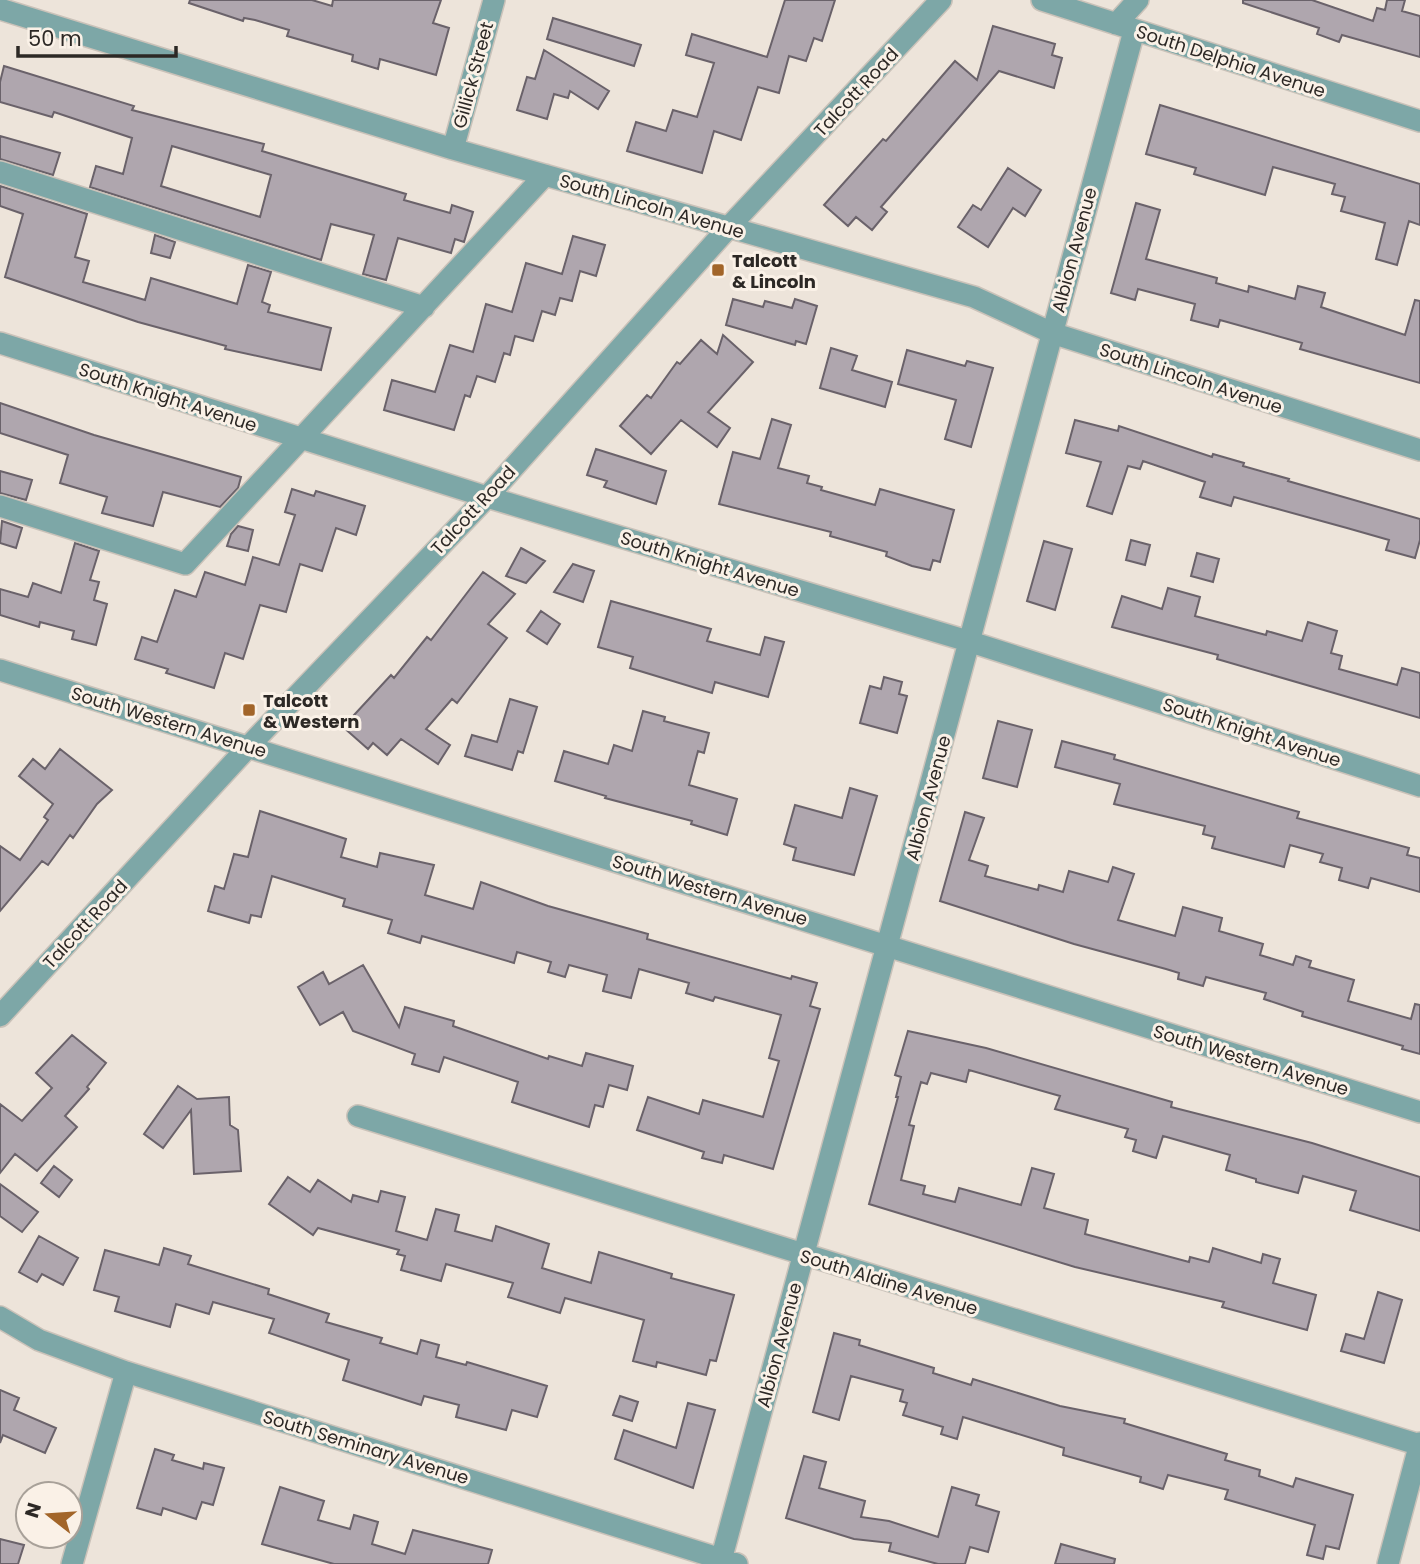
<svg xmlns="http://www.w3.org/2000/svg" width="1420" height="1564" font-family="Poppins,sans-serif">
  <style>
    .building { fill: #afa6ae; stroke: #6a626a; stroke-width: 2; fill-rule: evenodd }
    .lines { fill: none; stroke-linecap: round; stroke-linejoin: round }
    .minor-casing { stroke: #cac2b9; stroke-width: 24 }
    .minor { stroke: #7da7a7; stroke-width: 21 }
    .poi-dot { fill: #a26529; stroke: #faf1e7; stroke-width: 2.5 }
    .labels { text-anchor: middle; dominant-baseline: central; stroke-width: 6; stroke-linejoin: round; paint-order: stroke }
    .street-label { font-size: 18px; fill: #2c2825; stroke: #faf1e7 }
    .poi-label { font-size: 18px; font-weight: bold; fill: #2c2825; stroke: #faf1e7; text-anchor: start }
  </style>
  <rect width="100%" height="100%" fill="#ede4da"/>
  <path class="building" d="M 190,0 L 312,0 L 332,6 L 333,0 L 441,0 L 433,23 L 449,28 L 436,75 L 380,59 L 378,69 L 352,61 L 353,55 L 287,36 L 289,30 L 255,20 L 244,18 L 243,21 L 189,3 Z
    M 785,0 L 835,0 L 822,41 L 814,38 L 806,61 L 789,56 L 779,93 L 758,87 L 741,140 L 714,131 L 702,173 L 627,151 L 636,122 L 666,131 L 673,110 L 697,117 L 714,63 L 686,55 L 692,34 L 767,57 Z
    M 1243,0 L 1312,0 L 1373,21 L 1377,8 L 1385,10 L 1387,0 L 1405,0 L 1402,11 L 1420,16 L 1420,57 L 1342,35 L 1339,42 L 1317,34 L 1319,28 L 1243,3 Z
    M 553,18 L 641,45 L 634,66 L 547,39 Z
    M 993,26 L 1055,44 L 1052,55 L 1062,58 L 1054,88 L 999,71 L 881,207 L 887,212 L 872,230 L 856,217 L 848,226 L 824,205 L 883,139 L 886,141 L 955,61 L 977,80 Z
    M 544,50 L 609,91 L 598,109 L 570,91 L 568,98 L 554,94 L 547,119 L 517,110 L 527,77 L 535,79 Z
    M 4,66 L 134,106 L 132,110 L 264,144 L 262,151 L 406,194 L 404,200 L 450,213 L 452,205 L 473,212 L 464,242 L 455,239 L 451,253 L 398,238 L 386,280 L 363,274 L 374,235 L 331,224 L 321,260 L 90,187 L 96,166 L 123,174 L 132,138 L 54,112 L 52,117 L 0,102 L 0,82 ZM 172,146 L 271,175 L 260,217 L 161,186 Z
    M 1160,105 L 1420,184 L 1420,225 L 1409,221 L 1397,265 L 1376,259 L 1385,223 L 1341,211 L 1345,197 L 1332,194 L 1335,184 L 1273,167 L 1265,195 L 1194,174 L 1196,168 L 1146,154 Z
    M 0,136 L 60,153 L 53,175 L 0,159 Z
    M 1008,168 L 1041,190 L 1025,216 L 1013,208 L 988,247 L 958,227 L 973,205 L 981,210 Z
    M 0,186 L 87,214 L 75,257 L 89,261 L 83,282 L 145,300 L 151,278 L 237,304 L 248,265 L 271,272 L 262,302 L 270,305 L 268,312 L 331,328 L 321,370 L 225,349 L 226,346 L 138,322 L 5,277 L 23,214 L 0,206 Z
    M 1136,203 L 1160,210 L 1146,259 L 1217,278 L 1216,283 L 1248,292 L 1249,286 L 1295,299 L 1298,286 L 1325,293 L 1321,307 L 1405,335 L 1415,300 L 1420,301 L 1420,383 L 1300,349 L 1302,343 L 1220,320 L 1218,327 L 1191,320 L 1195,304 L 1138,289 L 1135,300 L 1111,293 Z
    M 155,235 L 175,242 L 170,258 L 151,253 Z
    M 573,236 L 605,245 L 596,276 L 580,271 L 572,301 L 560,298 L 555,315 L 542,311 L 533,341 L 515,336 L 510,355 L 504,353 L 495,382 L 477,376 L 470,397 L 465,395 L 454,430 L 384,410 L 392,380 L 435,392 L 450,345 L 473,352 L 486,304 L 512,312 L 526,263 L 562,274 Z
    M 733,299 L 763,307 L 765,301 L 792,308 L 795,299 L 817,306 L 806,344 L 796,341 L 795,345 L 726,325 Z
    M 723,335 L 753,362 L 708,412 L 730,428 L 717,447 L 681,420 L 651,454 L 620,426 L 647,395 L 651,398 L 677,362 L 680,364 L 701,340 L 717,354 Z
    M 831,348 L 857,356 L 852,370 L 892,382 L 885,407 L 820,388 Z
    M 907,350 L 965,366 L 967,361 L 993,368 L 971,447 L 945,439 L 956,400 L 898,384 Z
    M 0,403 L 94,435 L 241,477 L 238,488 L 220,507 L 163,492 L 153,526 L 102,513 L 107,497 L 60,483 L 68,455 L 0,433 Z
    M 772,419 L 791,425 L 778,468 L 809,476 L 807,483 L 822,487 L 821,490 L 875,505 L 880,489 L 954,510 L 940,562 L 933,560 L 930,570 L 912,566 L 886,556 L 887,552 L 830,536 L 831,532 L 719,504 L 733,452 L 760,459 Z
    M 1075,420 L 1118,431 L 1119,426 L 1212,457 L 1213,454 L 1244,463 L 1243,466 L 1289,479 L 1288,481 L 1420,519 L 1420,540 L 1415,558 L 1386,550 L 1389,540 L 1347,528 L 1234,497 L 1231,506 L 1200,497 L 1205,482 L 1143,461 L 1140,469 L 1128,466 L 1112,514 L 1087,506 L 1101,462 L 1066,453 Z
    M 596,449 L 666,471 L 656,504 L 604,487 L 607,481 L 587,475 Z
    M 0,471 L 32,480 L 26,500 L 0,493 Z
    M 292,489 L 314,496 L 316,491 L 365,506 L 356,535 L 336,528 L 322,571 L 300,564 L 286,612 L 260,605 L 243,659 L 225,653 L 214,688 L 166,673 L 168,669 L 135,659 L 142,637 L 157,642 L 175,590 L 196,597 L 205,572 L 245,585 L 253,557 L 279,565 L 295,515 L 285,512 Z
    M 2,521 L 22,528 L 16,548 L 0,543 Z
    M 238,526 L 253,530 L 248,551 L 227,546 L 231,534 Z
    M 1131,540 L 1150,545 L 1145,565 L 1126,560 Z
    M 1044,541 L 1072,549 L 1055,610 L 1027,601 Z
    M 75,543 L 99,551 L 90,580 L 99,582 L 94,600 L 107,604 L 96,645 L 72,639 L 74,631 L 40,622 L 39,627 L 0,615 L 0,589 L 28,597 L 33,583 L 61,593 Z
    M 521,548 L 545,561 L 526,583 L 506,576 Z
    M 1197,553 L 1219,559 L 1213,582 L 1191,576 Z
    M 573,564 L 594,571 L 583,602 L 554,592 Z
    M 483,572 L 515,594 L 488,624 L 507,638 L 457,703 L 452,699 L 426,729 L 450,745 L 438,764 L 401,739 L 387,755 L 373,743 L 368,749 L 343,727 L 391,675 L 394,678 L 427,637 L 431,640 Z
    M 1168,588 L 1200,597 L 1195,616 L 1266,635 L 1267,631 L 1302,641 L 1308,622 L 1337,631 L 1331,653 L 1342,656 L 1339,669 L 1397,685 L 1402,668 L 1420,673 L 1420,718 L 1217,659 L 1218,655 L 1112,627 L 1122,596 L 1162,609 Z
    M 611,601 L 711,629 L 707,641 L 760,655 L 765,637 L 784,642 L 768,697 L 715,682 L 712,693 L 630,668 L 633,657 L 598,647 Z
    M 541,611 L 560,624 L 547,644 L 527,631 Z
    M 884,677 L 902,682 L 899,694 L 907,696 L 897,733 L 860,723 L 870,686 L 881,689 Z
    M 510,699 L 537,707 L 523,753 L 518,751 L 512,770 L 465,756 L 472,735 L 497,742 Z
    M 643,711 L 665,717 L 664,721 L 709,733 L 704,753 L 698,751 L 689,785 L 737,799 L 727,835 L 691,824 L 692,821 L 605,798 L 606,796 L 555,781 L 564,751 L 608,764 L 614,745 L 632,751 Z
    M 998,721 L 1032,730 L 1017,787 L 983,778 Z
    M 1062,741 L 1115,755 L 1114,759 L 1299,812 L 1297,818 L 1409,848 L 1407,855 L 1420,858 L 1420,892 L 1371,878 L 1368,888 L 1339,880 L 1342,868 L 1320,862 L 1323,854 L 1290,845 L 1284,867 L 1212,848 L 1215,837 L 1203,834 L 1205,826 L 1114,804 L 1120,784 L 1055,767 Z
    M 60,749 L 112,790 L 97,804 L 73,838 L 70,835 L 48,865 L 42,861 L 0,911 L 0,846 L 20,860 L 48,820 L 44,817 L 53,804 L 19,776 L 33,759 L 45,769 Z
    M 850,788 L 877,796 L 854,875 L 793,860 L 796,848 L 784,844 L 795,805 L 842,818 Z
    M 260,811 L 346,839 L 341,857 L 377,867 L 380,853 L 434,865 L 425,895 L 473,909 L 481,882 L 548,906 L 648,934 L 647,939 L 791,979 L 792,976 L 817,983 L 810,1006 L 820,1009 L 773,1169 L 724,1155 L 722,1163 L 702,1158 L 704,1152 L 637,1130 L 648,1097 L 699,1114 L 703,1100 L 763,1117 L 779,1061 L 769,1058 L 781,1015 L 715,997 L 713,1001 L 686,993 L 689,983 L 639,969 L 631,998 L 603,991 L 607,975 L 569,965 L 565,977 L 548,972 L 551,962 L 517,952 L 514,963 L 422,936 L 420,943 L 388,933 L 392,920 L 343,906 L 345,899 L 272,876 L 261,917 L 251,915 L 249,923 L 208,911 L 215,886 L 224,889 L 234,854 L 248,857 Z
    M 965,812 L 984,818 L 969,860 L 988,866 L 985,876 L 1038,890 L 1039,885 L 1063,892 L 1069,871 L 1108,882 L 1113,867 L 1134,874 L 1118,920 L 1175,936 L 1183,907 L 1222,918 L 1219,931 L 1263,944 L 1260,955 L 1293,965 L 1296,956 L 1311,961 L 1309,967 L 1354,980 L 1348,1001 L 1411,1019 L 1415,1004 L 1420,1005 L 1420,1054 L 1402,1049 L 1403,1046 L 1302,1016 L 1303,1012 L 1264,999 L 1266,993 L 1206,977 L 1203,986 L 1178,979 L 1179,973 L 1166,969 L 1074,944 L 940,901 Z
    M 363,965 L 399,1027 L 405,1007 L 454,1021 L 453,1026 L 548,1059 L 549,1056 L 582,1066 L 586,1053 L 633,1066 L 627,1090 L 609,1085 L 603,1107 L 595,1105 L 589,1127 L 512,1102 L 518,1082 L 444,1057 L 439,1072 L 412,1064 L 415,1054 L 353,1031 L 343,1012 L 320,1025 L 298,987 L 323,972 L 329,984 Z
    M 908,1031 L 986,1048 L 1172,1102 L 1171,1107 L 1312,1143 L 1420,1177 L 1420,1231 L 1350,1210 L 1356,1191 L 1303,1176 L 1298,1193 L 1256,1182 L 1256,1179 L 1226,1170 L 1230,1155 L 1163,1136 L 1156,1158 L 1133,1151 L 1136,1140 L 1125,1137 L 1128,1129 L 1055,1109 L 1060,1096 L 969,1070 L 966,1082 L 931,1073 L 927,1084 L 921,1082 L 909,1125 L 914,1126 L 901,1180 L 925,1186 L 923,1194 L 955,1202 L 959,1188 L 1021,1205 L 1032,1168 L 1054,1174 L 1044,1208 L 1088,1220 L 1085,1234 L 1189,1262 L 1190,1257 L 1209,1262 L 1213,1248 L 1261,1263 L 1263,1254 L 1280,1259 L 1273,1283 L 1316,1295 L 1307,1330 L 1222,1307 L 1224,1302 L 1075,1267 L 869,1204 L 898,1097 L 896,1097 L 901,1077 L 895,1075 Z
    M 72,1035 L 106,1063 L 87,1087 L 89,1089 L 65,1116 L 77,1127 L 37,1171 L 15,1154 L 0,1173 L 0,1104 L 22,1121 L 52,1088 L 36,1073 Z
    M 178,1086 L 197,1099 L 229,1097 L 230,1125 L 238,1130 L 241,1171 L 194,1174 L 191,1110 L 163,1148 L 144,1134 Z
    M 54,1166 L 72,1180 L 59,1197 L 41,1183 Z
    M 288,1177 L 310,1192 L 318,1180 L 351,1202 L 353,1195 L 378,1202 L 381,1191 L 405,1197 L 396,1231 L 427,1240 L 436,1209 L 459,1215 L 455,1231 L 492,1241 L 496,1226 L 549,1244 L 542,1268 L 591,1283 L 599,1252 L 672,1274 L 671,1278 L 734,1295 L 716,1361 L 710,1360 L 706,1375 L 657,1362 L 656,1367 L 633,1361 L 644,1320 L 565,1298 L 560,1313 L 508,1297 L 513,1283 L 446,1264 L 441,1281 L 401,1270 L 405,1256 L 397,1254 L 399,1250 L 318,1228 L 313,1235 L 269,1204 Z
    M 0,1184 L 38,1212 L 22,1232 L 0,1216 Z
    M 39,1236 L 78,1258 L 63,1285 L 42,1274 L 37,1282 L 19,1272 Z
    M 164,1248 L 191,1256 L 188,1264 L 269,1289 L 268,1294 L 329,1314 L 326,1322 L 382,1338 L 380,1343 L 417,1354 L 421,1340 L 439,1345 L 436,1357 L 466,1365 L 467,1362 L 547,1386 L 537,1417 L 512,1410 L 506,1430 L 456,1417 L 459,1405 L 424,1396 L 421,1405 L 343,1380 L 349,1360 L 269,1333 L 274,1319 L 213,1302 L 209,1314 L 176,1304 L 170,1327 L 115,1311 L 119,1297 L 94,1290 L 105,1250 L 159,1265 Z
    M 1378,1292 L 1402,1300 L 1384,1363 L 1341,1351 L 1346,1334 L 1364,1339 Z
    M 834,1333 L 860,1340 L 859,1345 L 934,1368 L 933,1373 L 971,1385 L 973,1379 L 1060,1406 L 1125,1419 L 1124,1423 L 1227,1454 L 1225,1460 L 1260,1470 L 1259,1476 L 1293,1487 L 1296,1478 L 1353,1495 L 1339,1549 L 1326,1546 L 1323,1559 L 1307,1555 L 1315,1525 L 1225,1499 L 1228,1490 L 1168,1475 L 1163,1489 L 1140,1482 L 1141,1477 L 1063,1455 L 1064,1448 L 963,1417 L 957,1439 L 941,1434 L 943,1427 L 903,1415 L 907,1403 L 900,1401 L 903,1390 L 851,1376 L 839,1420 L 813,1412 Z
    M 0,1390 L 19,1398 L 14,1410 L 56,1428 L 45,1453 L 3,1435 L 0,1443 Z
    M 620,1396 L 638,1402 L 632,1421 L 613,1415 Z
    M 688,1403 L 715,1410 L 693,1488 L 615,1459 L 624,1430 L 676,1448 Z
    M 155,1449 L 174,1455 L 172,1460 L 203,1469 L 204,1463 L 224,1468 L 213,1505 L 202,1502 L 196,1519 L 163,1508 L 161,1515 L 137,1508 Z
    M 804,1456 L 826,1462 L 819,1488 L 865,1501 L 861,1517 L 889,1521 L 938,1537 L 952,1487 L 979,1495 L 976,1505 L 999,1512 L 988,1552 L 970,1547 L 965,1564 L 938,1564 L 889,1551 L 891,1543 L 854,1539 L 786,1518 Z
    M 280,1487 L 324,1501 L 318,1520 L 350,1529 L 354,1515 L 378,1522 L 372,1544 L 405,1554 L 413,1530 L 492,1550 L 488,1564 L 334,1564 L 262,1544 Z
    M 0,1539 L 24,1545 L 18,1564 L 0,1564 Z
    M 1061,1544 L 1115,1559 L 1114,1564 L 1055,1564 Z"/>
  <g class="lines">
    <g class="minor-casing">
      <path id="minor" d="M 1042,0 L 1420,121
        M 0,9 L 453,149 L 974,297 L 1052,333 L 1420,450
        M 1116,24 L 1138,0
        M 453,149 L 494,0
        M 0,172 L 424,307
        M 0,343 L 487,497 L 971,642 L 1420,786
        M 0,506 L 185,564 L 545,175
        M 0,670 L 1420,1112
        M 0,1016 L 249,746 L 487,497 L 728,228 L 941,0
        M 358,1116 L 1420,1445
        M 0,1317 L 39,1340 L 126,1372 L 737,1564
        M 72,1564 L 126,1372
        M 720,1564 L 1134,31
        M 1388,1564 L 1420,1443"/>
    </g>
    <use href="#minor" class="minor"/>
  </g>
  <g class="poi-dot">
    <rect x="711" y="263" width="14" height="14" rx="3.5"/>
    <rect x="242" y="703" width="14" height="14" rx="3.5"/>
  </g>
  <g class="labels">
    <g class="street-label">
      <text transform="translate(1231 61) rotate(18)">South Delphia Avenue</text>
      <text transform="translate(473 75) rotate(-75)">Gillick Street</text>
      <text transform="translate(856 92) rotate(-47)">Talcott Road</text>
      <text transform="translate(652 206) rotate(16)">South Lincoln Avenue</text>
      <text transform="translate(1074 250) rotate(-75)">Albion Avenue</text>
      <text transform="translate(1191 378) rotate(18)">South Lincoln Avenue</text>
      <text transform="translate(168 397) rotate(18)">South Knight Avenue</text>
      <text transform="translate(473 510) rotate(-47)">Talcott Road</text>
      <text transform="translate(710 564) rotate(17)">South Knight Avenue</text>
      <text transform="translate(169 722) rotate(17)">South Western Avenue</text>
      <text transform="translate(1252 732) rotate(18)">South Knight Avenue</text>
      <text transform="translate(928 798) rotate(-75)">Albion Avenue</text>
      <text transform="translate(710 890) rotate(17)">South Western Avenue</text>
      <text transform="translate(85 924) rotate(-47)">Talcott Road</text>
      <text transform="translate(1251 1060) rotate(17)">South Western Avenue</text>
      <text transform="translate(889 1282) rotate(17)">South Aldine Avenue</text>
      <text transform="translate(779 1345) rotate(-75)">Albion Avenue</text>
      <text transform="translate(366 1447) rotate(17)">South Seminary Avenue</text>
    </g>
    <g class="poi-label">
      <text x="732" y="260">Talcott<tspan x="732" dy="21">&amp; Lincoln</tspan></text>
      <text x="263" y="700">Talcott<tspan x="263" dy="21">&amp; Western</tspan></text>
    </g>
  </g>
  <g transform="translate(49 1515) rotate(287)"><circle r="33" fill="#faf1e7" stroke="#a8a199" stroke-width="2"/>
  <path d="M0-5L12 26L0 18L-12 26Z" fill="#a26529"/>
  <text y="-10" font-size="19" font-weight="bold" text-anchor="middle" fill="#2c2825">N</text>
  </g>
  <path d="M18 46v10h158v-10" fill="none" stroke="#2c2825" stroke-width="3.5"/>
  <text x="28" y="46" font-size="21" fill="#2c2825" stroke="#faf1e7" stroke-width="5" paint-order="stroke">50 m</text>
</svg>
